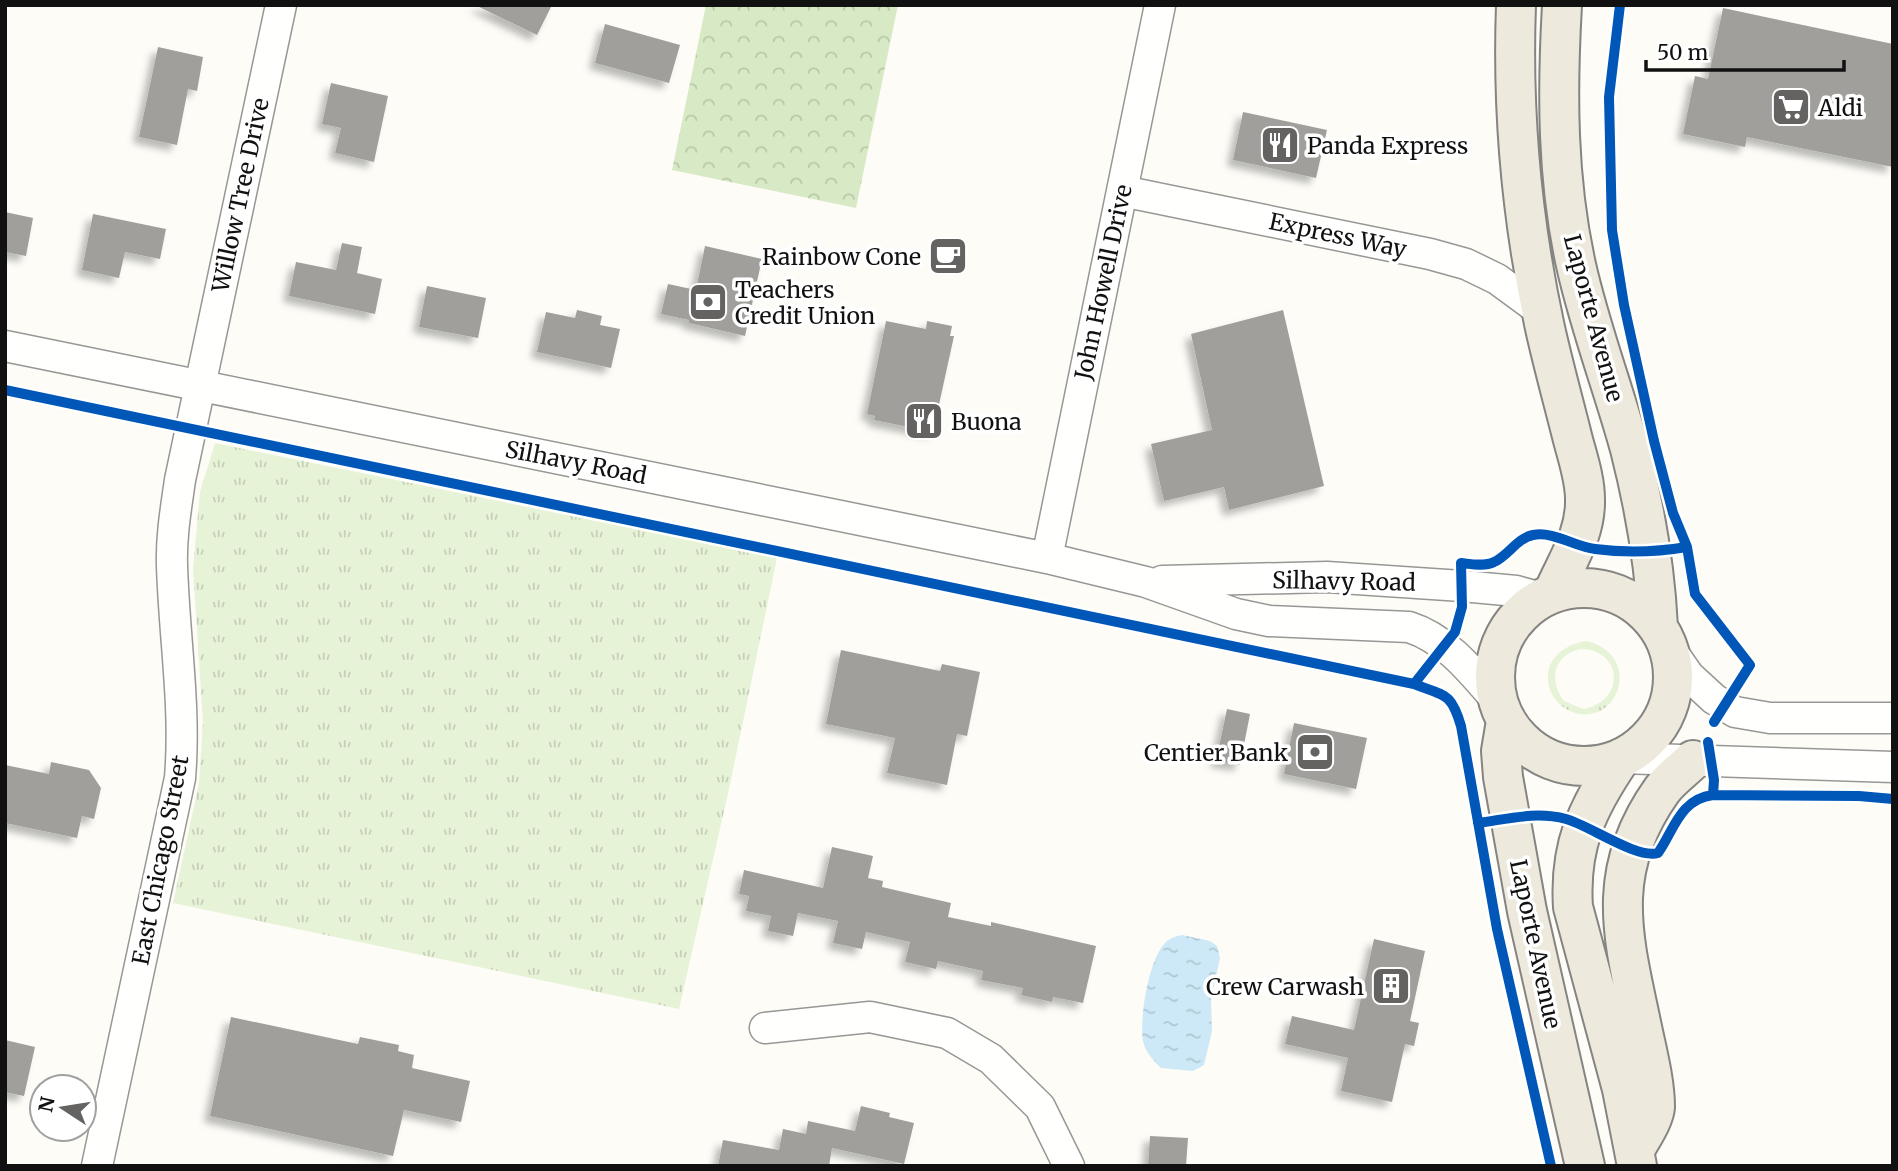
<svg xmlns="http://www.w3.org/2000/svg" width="1898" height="1171" font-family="Merriweather,serif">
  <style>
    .grass { fill: url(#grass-tufts); fill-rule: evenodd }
    .forest { fill: url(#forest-crowns) }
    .water { fill: url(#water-ripples) }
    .building { fill: #a19f9c; filter: url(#shadow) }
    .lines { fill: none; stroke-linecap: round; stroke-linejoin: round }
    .minor-casing { stroke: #979795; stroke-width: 33 }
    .major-casing { stroke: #858482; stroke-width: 42 }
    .minor { stroke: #fffffe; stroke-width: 30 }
    .major { stroke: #ede9dc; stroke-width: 38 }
    .cycleway-casing { stroke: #fff; stroke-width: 15 }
    .cycleway { stroke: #0057b8; stroke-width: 10 }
    .labels { text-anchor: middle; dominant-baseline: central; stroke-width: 7; stroke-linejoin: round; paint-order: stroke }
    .poi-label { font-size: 23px; fill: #111; stroke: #fff; text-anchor: start }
    .street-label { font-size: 23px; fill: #111; stroke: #fff }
  </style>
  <defs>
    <pattern id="grass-tufts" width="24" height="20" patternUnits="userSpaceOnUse" patternTransform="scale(1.75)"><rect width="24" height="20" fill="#e7f3d7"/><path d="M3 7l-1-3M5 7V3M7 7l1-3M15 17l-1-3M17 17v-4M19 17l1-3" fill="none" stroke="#c5cfb8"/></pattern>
    <pattern id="forest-crowns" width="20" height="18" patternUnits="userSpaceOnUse" patternTransform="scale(1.75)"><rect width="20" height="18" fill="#d8eac5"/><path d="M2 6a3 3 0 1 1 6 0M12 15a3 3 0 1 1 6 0" fill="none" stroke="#b8c8a8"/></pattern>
    <pattern id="water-ripples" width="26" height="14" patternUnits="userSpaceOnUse" patternTransform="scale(1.75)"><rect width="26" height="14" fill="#cde8f7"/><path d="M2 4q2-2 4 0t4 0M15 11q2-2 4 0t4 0" fill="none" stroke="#afc6d3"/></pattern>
    <filter id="shadow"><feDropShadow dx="-6" dy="6" stdDeviation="3.5" flood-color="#0004"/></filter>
  </defs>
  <rect width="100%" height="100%" fill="#fdfcf7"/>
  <path class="grass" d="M 215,443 L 777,558 L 729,789 L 679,1009 L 173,903 L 199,783 L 203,722 L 193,569 L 200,492 Z
    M 1586,641 C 1644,654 1619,729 1572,712 C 1562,708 1554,700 1550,690 C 1541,663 1561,645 1586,641 ZM 1581,649 C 1624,650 1625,702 1583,709 L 1564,701 C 1548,680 1554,654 1581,649 Z"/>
  <path class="forest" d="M 706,5 L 898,5 L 856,208 L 672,170 Z"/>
  <path class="water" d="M 1182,935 L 1210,941 L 1217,946 L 1220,958 L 1211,999 L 1212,1031 L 1204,1065 L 1193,1071 L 1161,1068 C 1154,1061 1145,1052 1143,1041 C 1139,1019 1149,956 1167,941 C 1171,938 1176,936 1182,935 Z"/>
  <path class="building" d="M 475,5 L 552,5 L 537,35 Z
    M 1723,8 L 1893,44 L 1893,167 L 1747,137 L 1745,147 L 1683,134 L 1695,76 L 1708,79 Z
    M 605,24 L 680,45 L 669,83 L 595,63 Z
    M 158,47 L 203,57 L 197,91 L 188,89 L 177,145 L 139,137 Z
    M 331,83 L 388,96 L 374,162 L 335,153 L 341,128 L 322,124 Z
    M 1243,112 L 1327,130 L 1316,178 L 1233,160 Z
    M 5,212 L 33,218 L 26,256 L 5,252 Z
    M 93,214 L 166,229 L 160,259 L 125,252 L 119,278 L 82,270 Z
    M 342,243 L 362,247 L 357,273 L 382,279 L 375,314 L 289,296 L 296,262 L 336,270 Z
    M 705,246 L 762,259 L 745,336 L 689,323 L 689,320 L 661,314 L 668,284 L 696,290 Z
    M 427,286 L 486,298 L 478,338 L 419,327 Z
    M 577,310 L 602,316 L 600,325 L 620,329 L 611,368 L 537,352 L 546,312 L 575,318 Z
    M 1283,310 L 1324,486 L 1229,510 L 1224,487 L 1164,501 L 1151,444 L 1212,430 L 1191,334 Z
    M 886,321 L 926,329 L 927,321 L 952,326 L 950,336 L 954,336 L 933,432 L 874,420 L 875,416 L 867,414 Z
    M 841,650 L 940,671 L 942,664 L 980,672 L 967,736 L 957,734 L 947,785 L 887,773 L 895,738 L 826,724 Z
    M 1227,709 L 1250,714 L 1240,765 L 1216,761 Z
    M 1294,723 L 1367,738 L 1356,789 L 1284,774 Z
    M 51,762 L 89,770 L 101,788 L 94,819 L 82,816 L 77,838 L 5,823 L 5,765 L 49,774 Z
    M 832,847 L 873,856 L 868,878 L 883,881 L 882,887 L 951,903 L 948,917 L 991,926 L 991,922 L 1096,946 L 1083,1003 L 1053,997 L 1052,1002 L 1021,995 L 1023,988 L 981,980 L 983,971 L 938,961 L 936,969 L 905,962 L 910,942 L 866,932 L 862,949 L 833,943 L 838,921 L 798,913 L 793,936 L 768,931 L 771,916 L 746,911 L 749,896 L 739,894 L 744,870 L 823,888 Z
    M 1374,939 L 1425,951 L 1410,1021 L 1419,1023 L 1414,1046 L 1405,1044 L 1392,1102 L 1341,1091 L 1348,1058 L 1285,1044 L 1292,1016 L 1354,1030 Z
    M 231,1017 L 358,1044 L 360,1037 L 399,1045 L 398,1051 L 414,1055 L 412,1068 L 470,1081 L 461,1122 L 404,1110 L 393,1156 L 210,1116 Z
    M 5,1040 L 35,1047 L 24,1096 L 5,1092 Z
    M 861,1106 L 890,1113 L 889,1117 L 914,1123 L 904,1164 L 832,1148 L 829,1166 L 718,1166 L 723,1140 L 779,1150 L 783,1129 L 806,1134 L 808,1121 L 855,1131 Z
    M 1150,1136 L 1188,1138 L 1186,1166 L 1148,1166 Z"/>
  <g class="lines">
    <g class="minor-casing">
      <path id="minor" d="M 1122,191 L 1430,254 L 1466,264 L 1497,279 L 1542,312
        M 5,346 L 1047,558 L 1146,582 L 1236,614 L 1269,621 L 1409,627 C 1447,639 1473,673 1498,702
        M 1047,558 L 1160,5
        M 1162,581 L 1327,577 L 1462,586 L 1516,591 L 1541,598
        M 1666,643 L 1689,676 L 1714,699 L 1735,712 L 1770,718 L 1893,718
        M 1621,758 L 1893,767
        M 765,1028 L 870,1017 L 947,1033 L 991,1059 L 1040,1107 L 1069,1166
        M 97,1166 L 180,778 C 186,707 174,636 172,565 C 171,537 176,508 180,480 L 281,5"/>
    </g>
    <g class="major-casing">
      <path id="major" d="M 1516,5 C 1512,113 1522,222 1545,328 C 1553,364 1563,400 1572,436 C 1577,456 1585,478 1585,499 C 1586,534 1567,561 1553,593
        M 1562,5 C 1557,93 1557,179 1576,265 C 1590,328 1613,387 1630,449 C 1645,508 1655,566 1658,627
        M1495 677a89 89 0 1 1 178 0a89 89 0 1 1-178 0Z
        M 1506,721 L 1501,751 L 1503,777 L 1527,911 L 1585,1166
        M 1621,758 C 1587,808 1569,846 1573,907 L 1622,1089 L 1637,1166
        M 1635,1150 C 1641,1138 1654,1120 1655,1107 C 1655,1083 1648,1055 1643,1032 C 1624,940 1602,874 1662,790 C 1670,779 1683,770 1693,760"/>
    </g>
    <use href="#minor" class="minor"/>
    <use href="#major" class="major"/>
    <g class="cycleway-casing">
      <path id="cycleway" d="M 1620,5 L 1609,97 L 1612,230 L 1624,305 L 1654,441 L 1673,513 L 1687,547
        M 5,390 L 1414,684
        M 1713,795 L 1859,796 L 1893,799
        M 1478,823 C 1508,819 1536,811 1566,819 C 1589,825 1636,859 1658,853 C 1674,830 1680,799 1713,795 L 1714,780 L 1708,742
        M 1551,1166 L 1497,929 L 1461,726 C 1451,692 1445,696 1414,684 L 1455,632 L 1462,607 L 1461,563 C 1471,564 1484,567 1494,562 C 1508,556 1517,538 1533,535 C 1554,531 1575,547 1595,549 C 1625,553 1657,552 1687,547 L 1695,594 L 1750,665 L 1714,722"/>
    </g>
    <use href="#cycleway" class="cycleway"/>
  </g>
  <defs>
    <g id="supermarket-square" transform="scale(2.0125)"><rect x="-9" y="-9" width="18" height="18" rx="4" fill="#646362" stroke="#fff"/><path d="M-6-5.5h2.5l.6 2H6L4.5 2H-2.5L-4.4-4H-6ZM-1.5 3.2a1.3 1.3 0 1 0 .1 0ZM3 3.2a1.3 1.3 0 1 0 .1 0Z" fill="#fff"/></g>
    <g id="restaurant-square" transform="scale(2.0125)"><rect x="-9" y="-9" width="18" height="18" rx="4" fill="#646362" stroke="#fff"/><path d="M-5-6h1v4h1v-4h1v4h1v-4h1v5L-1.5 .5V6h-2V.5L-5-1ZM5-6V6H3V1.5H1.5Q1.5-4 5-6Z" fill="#fff"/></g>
    <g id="cafe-square" transform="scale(2.0125)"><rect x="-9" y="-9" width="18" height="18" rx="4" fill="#646362" stroke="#fff"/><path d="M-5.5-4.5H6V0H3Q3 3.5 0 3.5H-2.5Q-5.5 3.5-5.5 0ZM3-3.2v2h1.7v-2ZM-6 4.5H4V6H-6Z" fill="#fff"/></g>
    <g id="bank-square" transform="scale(2.0125)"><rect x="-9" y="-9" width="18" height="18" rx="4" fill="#646362" stroke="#fff"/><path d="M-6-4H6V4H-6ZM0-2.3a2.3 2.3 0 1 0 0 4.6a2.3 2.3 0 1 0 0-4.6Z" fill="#fff"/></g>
    <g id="building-square" transform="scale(2.0125)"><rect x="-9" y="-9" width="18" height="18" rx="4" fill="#646362" stroke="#fff"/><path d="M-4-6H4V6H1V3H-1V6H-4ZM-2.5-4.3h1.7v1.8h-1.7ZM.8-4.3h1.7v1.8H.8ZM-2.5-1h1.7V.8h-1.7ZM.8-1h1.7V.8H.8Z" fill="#fff"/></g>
  </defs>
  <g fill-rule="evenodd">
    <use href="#supermarket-square" x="1791" y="107"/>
    <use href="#restaurant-square" x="1280" y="145"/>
    <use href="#cafe-square" x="948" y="256"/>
    <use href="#bank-square" x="708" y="302"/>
    <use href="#restaurant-square" x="924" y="421"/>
    <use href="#bank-square" x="1315" y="752"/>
    <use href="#building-square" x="1391" y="986"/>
  </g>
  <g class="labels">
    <g class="poi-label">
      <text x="1818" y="107">Aldi</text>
      <text x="1307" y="145">Panda Express</text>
      <text x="921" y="256" text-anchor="end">Rainbow Cone</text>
      <text x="735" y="289">Teachers<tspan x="735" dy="26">Credit Union</tspan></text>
      <text x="951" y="421">Buona</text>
      <text x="1288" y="752" text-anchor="end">Centier Bank</text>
      <text x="1364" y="986" text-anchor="end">Crew Carwash</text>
    </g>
    <g class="street-label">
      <text transform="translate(240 195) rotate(-78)">Willow Tree Drive</text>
      <text transform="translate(1338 235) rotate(12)">Express Way</text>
      <text transform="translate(1103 282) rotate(-78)">John Howell Drive</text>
      <text transform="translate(1594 318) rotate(75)">Laporte Avenue</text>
      <text transform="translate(576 462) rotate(11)">Silhavy Road</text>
      <text transform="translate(1344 581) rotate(1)">Silhavy Road</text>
      <text transform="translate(160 860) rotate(-79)">East Chicago Street</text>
      <text transform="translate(1536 944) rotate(78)">Laporte Avenue</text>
    </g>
  </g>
  <rect width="1898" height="1171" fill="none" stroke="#111111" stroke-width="14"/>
  <g transform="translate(63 1108) rotate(282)"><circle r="33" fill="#ffffff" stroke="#a0a0a0" stroke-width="2"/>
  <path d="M0-5L12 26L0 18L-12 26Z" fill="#646362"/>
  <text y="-10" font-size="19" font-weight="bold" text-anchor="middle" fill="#111111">N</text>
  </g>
  <path d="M1646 60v10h198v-10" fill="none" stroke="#111111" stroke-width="3.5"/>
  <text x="1657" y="60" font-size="21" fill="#111111" stroke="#ffffff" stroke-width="5" paint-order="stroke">50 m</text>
</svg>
